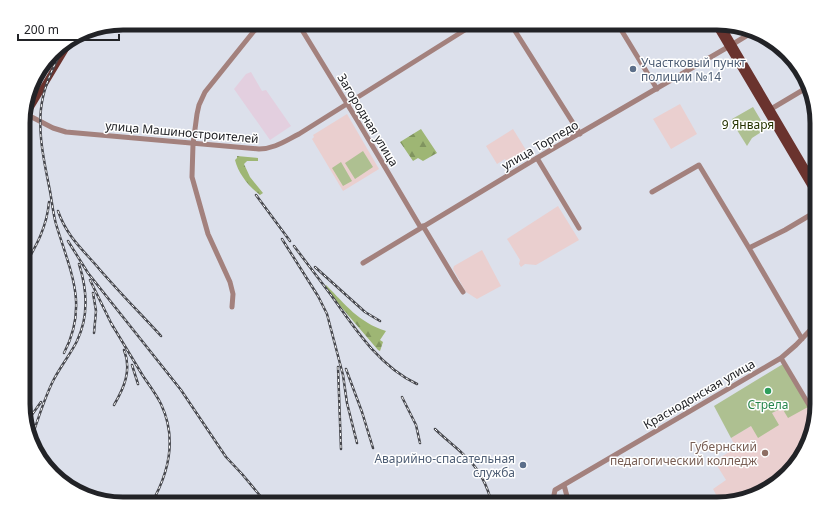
<svg xmlns="http://www.w3.org/2000/svg" width="840" height="527" font-family="'Noto Sans',sans-serif">
  <style>
    .education { fill: #eacfcf }
    .medical { fill: #e3cfdf }
    .green { fill: #aec091 }
    .forest { fill: url(#forest-firs) }
    .lines { fill: none; stroke-linecap: round; stroke-linejoin: round }
    .minor { stroke: #a3817d; stroke-width: 5 }
    .major { stroke: #6a332e; stroke-width: 6 }
    .rail-casing { stroke: #46474d; stroke-width: 2.5 }
    .rail { stroke: #fff; stroke-width: 1; stroke-dasharray: 3; stroke-linecap: butt }
    .service-dot { fill: #5c6f8a; stroke: #fff; stroke-width: 1.5 }
    .leisure-dot { fill: #2e9e5b; stroke: #fff; stroke-width: 1.5 }
    .education-dot { fill: #8d6e63; stroke: #fff; stroke-width: 1.5 }
    .labels { text-anchor: middle; dominant-baseline: central; stroke-width: 3; stroke-linejoin: round; paint-order: stroke }
    .service-label { font-size: 12px; fill: #4e5e75; stroke: #fff; text-anchor: start }
    .street-label { font-size: 12px; fill: #222327; stroke: #fff }
    .park-label { font-size: 12px; fill: #253300; stroke: #fff }
    .leisure-label { font-size: 12px; fill: #27864d; stroke: #fff }
    .education-label { font-size: 12px; fill: #785e54; stroke: #fff; text-anchor: end }
    .rim { fill: none; stroke: #222327; stroke-width: 5 }
  </style>
  <defs>
    <pattern id="forest-firs" width="22" height="20" patternUnits="userSpaceOnUse"><rect width="22" height="20" fill="#9eb674"/><path d="M5 1l3.5 6h-7zM16 11l3.5 6h-7z" fill="#80945f"/></pattern>
  </defs>
  <rect width="100%" height="100%" fill="#dce0eb"/>
  <path class="education" d="M 680,104 L 697,134 L 671,149 L 653,119 Z
    M 347,114 L 379,169 L 343,191 L 312,139 L 314,137 L 313,135 Z
    M 513,129 L 526,150 L 507,162 L 505,159 L 497,164 L 486,146 Z
    M 558,206 L 579,240 L 536,265 L 525,264 L 521,267 L 519,264 L 520,260 L 507,239 Z
    M 482,250 L 501,286 L 477,299 L 466,292 L 453,269 L 454,266 Z
    M 782,407 L 808,407 L 814,418 L 800,459 L 767,490 L 721,504 L 713,489 L 726,480 L 716,464 L 711,459 L 719,458 L 736,448 L 731,438 Z"/>
  <path class="medical" d="M 251,72 L 262,91 L 266,90 L 291,126 L 270,140 L 234,89 L 246,74 Z"/>
  <path class="green" d="M 753,107 L 766,129 L 752,138 L 747,146 L 732,122 L 732,119 Z
    M 363,151 L 373,167 L 355,179 L 345,163 Z
    M 341,162 L 352,181 L 343,186 L 332,168 Z
    M 783,364 L 808,407 L 788,418 L 782,408 L 772,413 L 779,425 L 758,438 L 751,426 L 731,438 L 714,406 Z"/>
  <path class="forest" d="M 421,129 L 437,153 L 423,161 L 418,158 L 413,161 L 400,142 Z
    M 237,156 L 258,158 L 258,161 L 247,161 L 244,164 L 250,177 L 263,193 L 260,195 C 249,187 238,173 235,160 L 237,158 Z
    M 326,285 C 346,305 358,322 386,331 L 380,340 L 383,342 L 380,351 L 378,350 L 324,287 Z"/>
  <g class="lines">
    <path class="minor" d="M 251,23 L 254,31
      M 301,23 L 302,30 L 357,120 L 421,228
      M 510,23 L 580,134
      M 617,23 L 657,89
      M 733,44 L 751,33
      M 771,109 L 808,87
      M 24,113 L 53,128 L 66,132 L 259,149 C 274,149 285,141 299,134 L 476,23
      M 537,158 L 579,228
      M 806,169 L 817,162
      M 652,192 L 699,165 L 749,248 L 802,339
      M 423,226 L 456,281 L 463,292
      M 749,248 L 785,230 L 817,211
      M 363,263 L 537,158 L 728,47
      M 232,307 L 233,294 L 230,282 L 208,234 L 192,177 L 193,144 L 197,114 L 199,105 L 205,92 L 254,31 L 266,23
      M 781,358 L 815,415
      M 564,485 L 569,504
      M 551,504 L 553,500 L 555,490 L 781,358 L 796,345 L 817,323
      M 551,504 C 557,501 561,499 567,504"/>
    <path class="major" d="M 714,23 L 817,197
      M 721,24 L 817,187
      M 28,98 L 48,60
      M 24,119 L 72,39"/>
    <g class="rail-casing">
      <path id="rail" d="M 256,195 L 290,241
        M 58,211 C 66,234 79,246 95,264 C 116,289 139,312 161,336
        M 282,239 L 318,296 L 327,314 L 343,375 L 347,403 L 357,443
        M 68,241 L 88,273 L 181,390 L 226,457 L 242,474 L 267,504
        M 294,246 C 306,262 319,279 331,295 C 355,329 379,366 417,384
        M 24,267 C 36,246 47,227 49,202
        M 315,267 L 365,312 L 380,321
        M 90,280 L 113,327
        M 93,293 L 96,311 L 94,333
        M 111,323 C 122,341 132,358 143,376 C 149,385 156,394 161,404 C 177,438 169,473 151,504
        M 64,353 C 89,305 70,271 56,224 C 53,213 52,202 50,191 C 44,161 36,127 43,97 C 47,78 57,59 67,42
        M 132,365 L 138,384
        M 338,367 L 341,449
        M 346,369 L 362,412 L 373,448
        M 402,397 L 416,425 L 420,443
        M 114,405 C 124,388 132,370 124,350
        M 26,423 L 41,402
        M 435,429 C 449,443 467,454 478,471 C 484,480 488,490 491,500
        M 31,439 C 38,420 44,399 53,381 C 60,367 70,355 77,341 C 89,316 87,289 79,264
        M 35,448 L 37,445"/>
    </g>
    <use href="#rail" class="rail"/>
  </g>
  <g class="service-dot">
    <circle cx="633" cy="69" r="4"/>
    <circle cx="523" cy="465" r="4"/>
  </g>
  <circle class="leisure-dot" cx="768" cy="391" r="4"/>
  <circle class="education-dot" cx="765" cy="453" r="4"/>
  <g class="labels">
    <g class="service-label">
      <text x="641" y="62">Участковый пункт<tspan x="641" dy="14">полиции №14</tspan></text>
      <text x="515" y="458" text-anchor="end">Аварийно-спасательная<tspan x="515" dy="14">служба</tspan></text>
    </g>
    <g class="street-label">
      <text transform="translate(368 120) rotate(59)">Загородная улица</text>
      <text transform="translate(182 132) rotate(5)">улица Машиностроителей</text>
      <text transform="translate(540 145) rotate(-30)">улица Торпедо</text>
      <text transform="translate(699 394) rotate(-30)">Краснодонская улица</text>
    </g>
    <g class="park-label">
      <text x="748" y="124">9 Января</text>
    </g>
    <g class="leisure-label">
      <text x="768" y="404">Стрела</text>
    </g>
    <g class="education-label">
      <text x="757" y="446">Губернский<tspan x="757" dy="14">педагогический колледж</tspan></text>
    </g>
  </g>
  <path d="M0 0H840V527H0ZM123 30H717A93 93 0 0 1 810 123V404A93 93 0 0 1 717 497H123A93 93 0 0 1 30 404V123A93 93 0 0 1 123 30Z" fill="#fff" fill-rule="evenodd"/>
  <path class="rim" d="M123 30H717A93 93 0 0 1 810 123V404A93 93 0 0 1 717 497H123A93 93 0 0 1 30 404V123A93 93 0 0 1 123 30Z"/>
  <path d="M18 34v6h101v-6" fill="none" stroke="#222327" stroke-width="2"/>
  <text x="24" y="34" font-size="12" fill="#222327" stroke="#ffffff" stroke-width="3" paint-order="stroke">200 m</text>
</svg>
